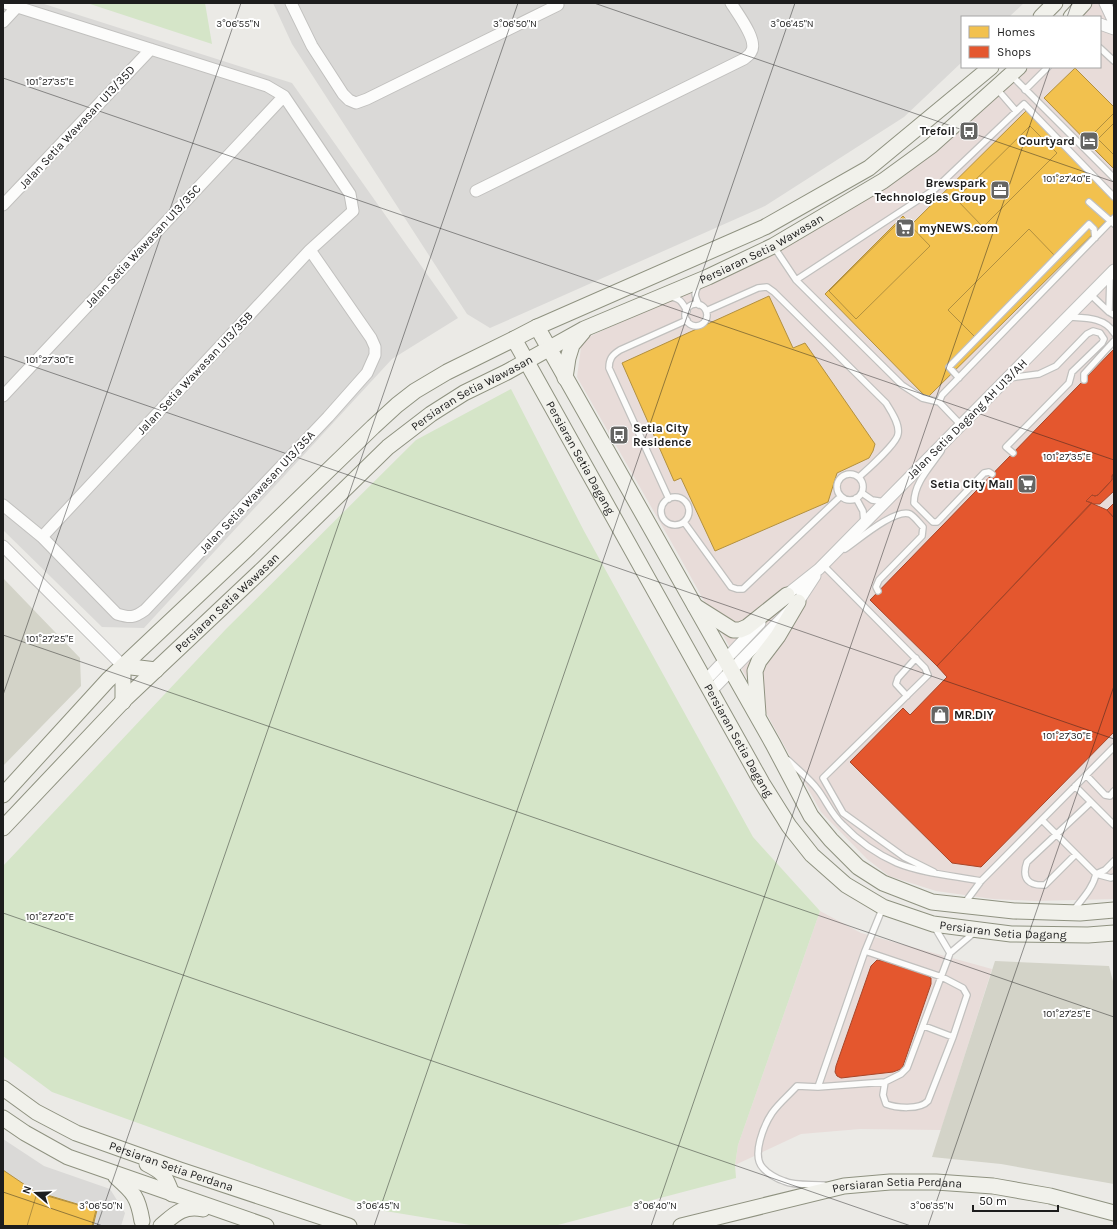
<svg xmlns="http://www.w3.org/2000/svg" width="1117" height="1229" font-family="Karla,sans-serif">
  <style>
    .residential { fill: #dad9d7 }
    .commercial { fill: #e8dcd9 }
    .construction { fill: #d3d3c8 }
    .grass { fill: #d5e5c8 }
    .homes { fill: #f2c14e; stroke: #b2903f }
    .shops { fill: #e4572e; stroke: #a84629 }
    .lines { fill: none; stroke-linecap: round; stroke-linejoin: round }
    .lane-casing { stroke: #c1c0be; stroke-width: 8 }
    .street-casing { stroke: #c1c0be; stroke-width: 13 }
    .secondary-casing { stroke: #8f9280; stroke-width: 17 }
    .lane { stroke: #fcfcfb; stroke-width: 5.5 }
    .street { stroke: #fcfcfb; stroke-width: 11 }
    .secondary { stroke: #f1f1eb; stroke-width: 15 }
    .ticks { fill: none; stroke: #1d1d1d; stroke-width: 1; stroke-opacity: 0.45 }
    .labels { text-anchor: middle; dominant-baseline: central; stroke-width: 4; stroke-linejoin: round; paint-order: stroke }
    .street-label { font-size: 12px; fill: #1d1d1d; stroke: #fff }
    .poi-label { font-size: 12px; font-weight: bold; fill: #1d1d1d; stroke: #fff; text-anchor: end }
    .ticks-label { font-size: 10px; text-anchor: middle; fill: #1d1d1d; stroke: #fff; stroke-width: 4; stroke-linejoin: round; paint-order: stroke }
  </style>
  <rect width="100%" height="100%" fill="#ebeae6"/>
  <path class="residential" d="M 3,3 L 41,3 L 292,83 L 458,318 L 392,359 L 144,628 L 102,627 L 3,530 Z
    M 273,3 L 1024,3 L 1009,17 L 962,17 L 962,62 L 904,117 L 765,206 L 490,328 L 467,314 L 292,44 Z
    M 3,1139 L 44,1166 L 110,1189 L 125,1213 L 121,1226 L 3,1226 Z"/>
  <path class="commercial" d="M 1092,3 L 1114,3 L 1114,899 L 1036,901 L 993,899 L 936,891 L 889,876 L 867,859 L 821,812 L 677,552 L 577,377 L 582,340 L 773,252 L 941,146 L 1029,67 L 1100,67 L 1100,17 L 1079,17 Z
    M 820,911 L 861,933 L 992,969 L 941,1130 L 860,1129 L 801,1134 L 735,1165 L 738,1145 Z"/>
  <path class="construction" d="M 3,578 L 80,658 L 81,686 L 3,766 Z
    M 995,961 L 1109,966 L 1114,985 L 1114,1184 L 1001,1164 L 932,1157 Z"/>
  <path class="grass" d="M 87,3 L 205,3 L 212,44 Z
    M 511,389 L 584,531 L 753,837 L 820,911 L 738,1145 L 735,1165 L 736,1178 L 554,1226 L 476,1226 L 379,1210 L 52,1092 L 3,1056 L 3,866 L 226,629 L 416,440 Z"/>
  <path class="homes" d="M 1075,68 L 1114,107 L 1114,169 L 1044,98 Z
    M 1026,111 L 1114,200 L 1114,213 L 927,398 L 825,294 L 903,216 L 911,225 Z
    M 1114,113 L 1114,169 L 1086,141 Z
    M 1114,123 L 1114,155 L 1098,139 Z
    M 1030,126 L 1057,153 L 983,227 L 956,199 Z
    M 903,218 L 930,246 L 856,319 L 829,291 Z
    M 1029,229 L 1056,257 L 975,337 L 948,310 Z
    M 769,296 L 793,348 L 805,343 L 875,444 L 873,451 L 869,458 L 837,473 L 828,502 L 715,551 L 681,478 L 674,481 L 622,363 Z
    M 3,1170 L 34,1191 L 97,1210 L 93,1226 L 3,1226 Z
    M 37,1193 L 96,1210 L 92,1226 L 27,1226 Z"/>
  <path class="shops" d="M 1114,349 L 1114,473 L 1112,476 L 1112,480 L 1098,495 L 1095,496 L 1092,495 L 1086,501 L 1092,503 L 937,666 L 870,600 Z
    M 1114,473 L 1114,491 L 1100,504 L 1094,504 L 1086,501 L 1092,495 L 1095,496 L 1098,495 L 1111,481 L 1113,478 L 1112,476 Z
    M 1091,503 L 1107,510 L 1114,518 L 1114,732 L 981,867 L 952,863 L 850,762 L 903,708 L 910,715 L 947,677 L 937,666 Z
    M 1114,503 L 1114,518 L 1107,510 Z
    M 877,960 L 883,961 L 926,975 L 931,978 L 931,984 L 903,1066 L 901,1069 L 893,1072 L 841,1078 L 837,1076 L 835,1072 L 836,1066 L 871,966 Z"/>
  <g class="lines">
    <g class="lane-casing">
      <path id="lane" d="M 1100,48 L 1114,61
        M 1011,75 L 1114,178
        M 997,89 L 1016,111
        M 1025,90 L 1048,67
        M 1089,202 L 1114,224
        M 774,247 L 796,280 L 935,189 L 1024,104 L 1114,197
        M 796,280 L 902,385 L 922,398 L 939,402 L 961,425
        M 699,285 C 693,293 695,297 699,305
        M 1090,294 L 1109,312 L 1114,315
        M 670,297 C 680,298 682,302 687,311
        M685 315a11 11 0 1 1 22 0a11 11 0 1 1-22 0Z
        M 706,311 L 758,288 L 767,287 L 774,292 L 886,403 C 891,411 900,424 898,434 C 897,443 867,470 859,477
        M 1109,312 L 1110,275
        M 1068,317 C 1085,318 1105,317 1114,333
        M 959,378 L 949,367 L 1089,224 L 1094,229 L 1095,238
        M 1009,378 L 1039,374 L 1056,366 L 1087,334 L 1093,331 L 1100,333 L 1104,339 L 1102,343 L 1072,372 L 1069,383 L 1006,447 L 1013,453
        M 1084,380 L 1084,374 L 1114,341
        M 939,402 L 942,395 L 1114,218
        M 941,451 C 930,467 914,483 914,503 L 933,522 L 937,522 L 940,519 L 984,473 L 989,472 L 992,474
        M837 487a13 13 0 1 1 26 0a13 13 0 1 1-26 0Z
        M 862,493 L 872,500 L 885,502
        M661 511a14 14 0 1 1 28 0a14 14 0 1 1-28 0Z
        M 856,498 L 863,511 L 864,523
        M 669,499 L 609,368 C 609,359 612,355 620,350 L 687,320
        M 684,522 L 731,587 L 737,589 L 743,589 L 841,496
        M 845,549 C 857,541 895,508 910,514 C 915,517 919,523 923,527 L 922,536 L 879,580 L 876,587 L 878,591
        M 825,564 L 823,565 L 925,668 L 928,675 L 823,778 L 843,813 L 904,857 L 934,872
        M 907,696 L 896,684 L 898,678 L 916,658
        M 788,760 C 798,770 810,779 818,790 C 827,802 831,814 843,825 C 858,841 877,854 897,863 C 921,873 955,876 981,881
        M 1086,775 L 1105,795 L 1110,796 L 1114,791
        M 1075,786 L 1114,825
        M 1042,820 L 1096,874 C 1093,888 1082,899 1073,911
        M 1076,854 L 1045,885 C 1029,886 1021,879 1027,862 L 1091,802
        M 1096,874 L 1105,870 L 1114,861
        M 1096,874 L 1111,878 L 1114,877
        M 964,904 L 981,881 L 1114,747
        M 934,926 L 950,953
        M 865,951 L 942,977 L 963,988 L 967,995 L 953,1037 L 928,1101 C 920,1110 896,1108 886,1104 L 883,1095 L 885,1082
        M 924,1026 L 953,1037
        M 818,1087 L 885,1082 L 901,1074 L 907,1068 L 950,953 L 976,931
        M 824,1185 C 811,1184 795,1186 784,1181 C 777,1179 767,1173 763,1168 C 751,1156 764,1125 772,1113 C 779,1103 789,1095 797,1086 L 818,1087 L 865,951 L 883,907"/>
    </g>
    <g class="street-casing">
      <path id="street" d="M 5,3 L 267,86 L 284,96 L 350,194 L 353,211 L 310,250 L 42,537
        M 291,3 L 312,46 L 343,94 L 349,100 L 356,103 L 367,99 L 558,5
        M 1105,3 L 1114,22
        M 3,22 L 17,7
        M 1100,24 L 1114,29
        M 476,191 L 744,59 C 746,57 750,55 751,52 C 759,41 737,13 731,3
        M 3,205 L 151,49
        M 3,396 L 284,96
        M 3,505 L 42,537 L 117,614 C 130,618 134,618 145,610 L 328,417 L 367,373 L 375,355 L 375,347 L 371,338 L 310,250
        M 3,546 L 123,666
        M 782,601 L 790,592 L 819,569 L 1114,270
        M 705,681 L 760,623
        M 711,691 L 798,602 L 815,576"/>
    </g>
    <g class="secondary-casing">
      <g id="secondary">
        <path d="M 1041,17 L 1055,3"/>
        <path d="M 1071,17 L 1084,3"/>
        <path d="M 537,327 L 773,744 L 811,816 L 831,840 L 858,867 L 883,883 L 932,902 L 1014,911 L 1080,913 L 1114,910"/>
        <path id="s1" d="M 514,339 L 762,783 L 789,826 L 812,855 L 846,885 L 883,907 L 933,924 L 1011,934 L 1088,935 L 1114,933"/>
        <path d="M 565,378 L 568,358 L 572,345 L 583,332"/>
        <path d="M 695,606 L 733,630 L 740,630 L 747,627 L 787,595"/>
        <path d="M 123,666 L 156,670"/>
        <path d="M 123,702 L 123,666"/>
        <path d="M 758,714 L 755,671 L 759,661 L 778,636 L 798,602"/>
        <path d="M 3,795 L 108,680 L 246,550 L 373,427 L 397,405 L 415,391 L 447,372 L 514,339 L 537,327 L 765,227 L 869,168 L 991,67"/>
        <path id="s2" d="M 3,828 L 126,698 L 264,568 L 388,447 L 431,414 L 464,393 L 507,372 L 584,329 L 708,277 L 773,246 L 883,181 L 931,146 L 1019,67"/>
        <path id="s3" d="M 3,1088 L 36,1112 L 76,1133 L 180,1170 L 349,1226"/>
        <path d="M 3,1118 L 25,1133 L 68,1157 L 266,1226"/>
        <path d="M 147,1164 C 165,1173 165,1176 172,1194"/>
        <path d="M 116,1177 C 134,1193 138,1197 142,1221"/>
        <path d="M 161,1226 C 175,1214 183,1205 203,1209"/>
        <path id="s4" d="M 681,1226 L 844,1186 L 890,1182 L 936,1182 L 993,1186 L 1050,1196 L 1114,1213"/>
      </g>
    </g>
    <use href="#lane" class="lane"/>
    <use href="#street" class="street"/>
    <use href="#secondary" class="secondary"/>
  </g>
  <path class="ticks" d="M 594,3 L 1114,182M 1067,17 L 1072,3M 3,78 L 1114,460M 3,356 L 1114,739M 3,635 L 1114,1017M 3,695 L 241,3M 3,913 L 911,1226M 3,1192 L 103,1226M 97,1226 L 518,3M 374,1226 L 795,3M 651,1226 L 1050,67M 928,1226 L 1114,686"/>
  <defs>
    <g id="bus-square" transform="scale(1)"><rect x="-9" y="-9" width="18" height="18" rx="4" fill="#656563" stroke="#fff"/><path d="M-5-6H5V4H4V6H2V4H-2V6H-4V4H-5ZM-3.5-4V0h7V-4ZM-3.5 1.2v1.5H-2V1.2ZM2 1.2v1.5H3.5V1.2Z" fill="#fff"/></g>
    <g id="hotel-square" transform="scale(1)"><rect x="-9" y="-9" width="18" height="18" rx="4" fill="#656563" stroke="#fff"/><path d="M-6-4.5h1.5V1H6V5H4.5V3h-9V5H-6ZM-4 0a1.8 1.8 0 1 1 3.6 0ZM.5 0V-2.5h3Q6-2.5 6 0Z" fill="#fff"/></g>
    <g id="office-square" transform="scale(1)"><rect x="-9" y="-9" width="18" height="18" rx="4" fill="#656563" stroke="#fff"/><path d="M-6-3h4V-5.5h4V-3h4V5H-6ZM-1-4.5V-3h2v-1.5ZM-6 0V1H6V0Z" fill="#fff"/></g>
    <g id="supermarket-square" transform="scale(1)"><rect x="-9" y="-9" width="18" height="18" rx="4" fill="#656563" stroke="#fff"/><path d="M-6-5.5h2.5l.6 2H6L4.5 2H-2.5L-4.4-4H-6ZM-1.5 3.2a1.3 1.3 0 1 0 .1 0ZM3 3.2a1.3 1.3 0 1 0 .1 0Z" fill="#fff"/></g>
    <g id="shop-square" transform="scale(1)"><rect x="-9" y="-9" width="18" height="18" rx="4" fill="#656563" stroke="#fff"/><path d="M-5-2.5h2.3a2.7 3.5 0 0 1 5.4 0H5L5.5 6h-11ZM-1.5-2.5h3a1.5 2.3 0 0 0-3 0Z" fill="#fff"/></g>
  </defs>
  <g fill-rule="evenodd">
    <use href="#bus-square" x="969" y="131"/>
    <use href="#hotel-square" x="1089" y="141"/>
    <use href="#office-square" x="1000" y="190"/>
    <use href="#supermarket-square" x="905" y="228"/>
    <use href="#bus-square" x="619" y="435"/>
    <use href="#supermarket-square" x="1027" y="484"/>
    <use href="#shop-square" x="940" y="715"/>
  </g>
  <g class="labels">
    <g class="street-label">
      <text transform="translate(77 127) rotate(-47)">Jalan Setia Wawasan U13/35D</text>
      <text transform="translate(143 246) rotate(-47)">Jalan Setia Wawasan U13/35C</text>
      <text stroke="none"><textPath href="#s2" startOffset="966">Persiaran Setia Wawasan</textPath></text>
      <text transform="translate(195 373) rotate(-47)">Jalan Setia Wawasan U13/35B</text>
      <text stroke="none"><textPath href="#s2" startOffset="642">Persiaran Setia Wawasan</textPath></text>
      <text transform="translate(967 419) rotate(-45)">Jalan Setia Dagang AH U13/AH</text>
      <text stroke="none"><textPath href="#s1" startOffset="136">Persiaran Setia Dagang</textPath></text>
      <text transform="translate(257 492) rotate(-47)">Jalan Setia Wawasan U13/35A</text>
      <text stroke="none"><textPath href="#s2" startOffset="318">Persiaran Setia Wawasan</textPath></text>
      <text stroke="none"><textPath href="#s1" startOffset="460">Persiaran Setia Dagang</textPath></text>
      <text stroke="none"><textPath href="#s1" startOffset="808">Persiaran Setia Dagang</textPath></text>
      <text stroke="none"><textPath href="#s3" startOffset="187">Persiaran Setia Perdana</textPath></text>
      <text stroke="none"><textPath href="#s4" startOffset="221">Persiaran Setia Perdana</textPath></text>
    </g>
    <g class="poi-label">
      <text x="955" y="131">Trefoil</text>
      <text x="1075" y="141">Courtyard</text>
      <text x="986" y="183">Brewspark<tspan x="986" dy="14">Technologies Group</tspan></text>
      <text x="919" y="228" text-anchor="start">myNEWS.com</text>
      <text x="633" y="428" text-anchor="start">Setia City<tspan x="633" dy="14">Residence</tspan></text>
      <text x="1013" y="484">Setia City Mall</text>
      <text x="954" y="715" text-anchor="start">MR.DIY</text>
    </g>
  </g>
  <g class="ticks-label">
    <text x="238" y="27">3°06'55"N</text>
    <text x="515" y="27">3°06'50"N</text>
    <text x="792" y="27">3°06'45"N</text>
    <text x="50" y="85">101°27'35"E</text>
    <text x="1067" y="182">101°27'40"E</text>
    <text x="50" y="363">101°27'30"E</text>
    <text x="1067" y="460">101°27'35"E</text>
    <text x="50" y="642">101°27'25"E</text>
    <text x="1067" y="739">101°27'30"E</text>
    <text x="50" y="920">101°27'20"E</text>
    <text x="1067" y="1017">101°27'25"E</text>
    <text x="101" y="1209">3°06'50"N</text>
    <text x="378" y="1209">3°06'45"N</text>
    <text x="655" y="1209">3°06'40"N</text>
    <text x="932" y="1209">3°06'35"N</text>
  </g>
  <rect width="1117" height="1229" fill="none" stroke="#1d1d1d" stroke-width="8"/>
  <rect x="961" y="16" width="140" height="52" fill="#ffffff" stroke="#a5a5a5"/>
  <rect x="969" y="26" width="20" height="12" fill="#f2c14e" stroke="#a5a5a5"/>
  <text x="997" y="36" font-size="12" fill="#1d1d1d">Homes</text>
  <rect x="969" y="46" width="20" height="12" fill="#e4572e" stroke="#a5a5a5"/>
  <text x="997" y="56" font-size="12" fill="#1d1d1d">Shops</text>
  <g transform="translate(36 1193) rotate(289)" stroke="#ffffff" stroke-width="3" paint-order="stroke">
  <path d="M0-3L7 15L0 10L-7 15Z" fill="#1d1d1d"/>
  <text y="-6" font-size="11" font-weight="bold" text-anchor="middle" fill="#1d1d1d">N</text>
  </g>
  <path d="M973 1205v6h85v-6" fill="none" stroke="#1d1d1d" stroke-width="2"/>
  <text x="979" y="1205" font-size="12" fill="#1d1d1d" stroke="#ffffff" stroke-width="3" paint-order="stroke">50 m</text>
</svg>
